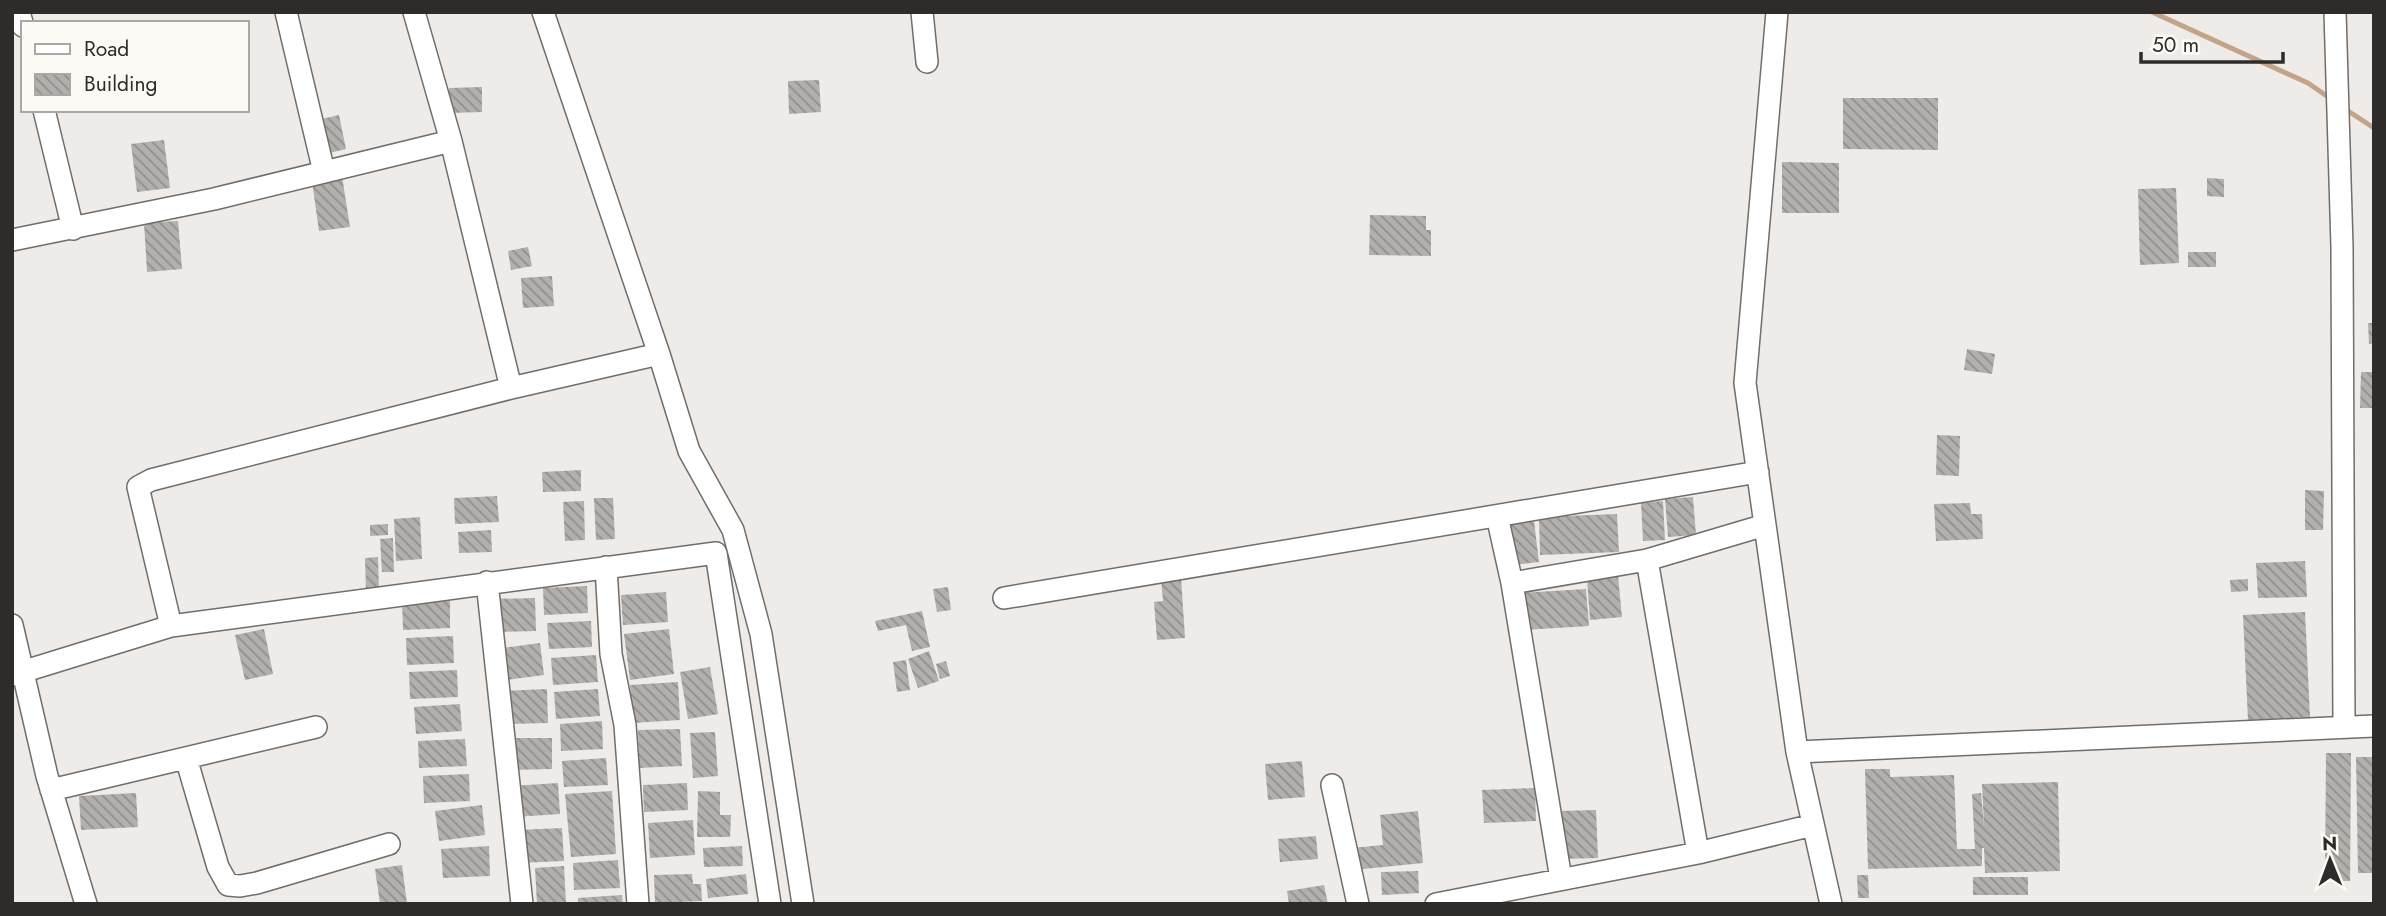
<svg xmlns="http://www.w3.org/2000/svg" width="2386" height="916" font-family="Jost,sans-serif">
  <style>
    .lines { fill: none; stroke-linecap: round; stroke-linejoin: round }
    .stream { stroke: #c4a488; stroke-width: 5 }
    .building { fill: url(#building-back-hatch) }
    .street-casing { stroke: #706d6a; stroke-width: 24 }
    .street { stroke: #fff; stroke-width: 21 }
  </style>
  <defs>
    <pattern id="building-back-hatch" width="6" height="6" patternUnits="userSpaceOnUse" patternTransform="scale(1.75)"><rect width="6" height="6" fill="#b2afac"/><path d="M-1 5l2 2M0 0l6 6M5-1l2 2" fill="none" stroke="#918f8c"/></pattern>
  </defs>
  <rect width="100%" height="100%" fill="#efebe8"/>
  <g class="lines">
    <path class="stream" d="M 2152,12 L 2308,83 L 2331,99
      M 2345,109 L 2374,128"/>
  </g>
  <path class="building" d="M 819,80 L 821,112 L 789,114 L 788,81 Z
    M 482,87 L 482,112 L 450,113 L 449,88 Z
    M 1843,98 L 1938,98 L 1938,150 L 1843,149 Z
    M 339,115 L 346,149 L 321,155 L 313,121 Z
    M 164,140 L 170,188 L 137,192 L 131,144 Z
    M 1782,162 L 1839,163 L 1839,213 L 1782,213 Z
    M 342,176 L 350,227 L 319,231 L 312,181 Z
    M 2207,178 L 2224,179 L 2224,197 L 2207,196 Z
    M 2176,188 L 2179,263 L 2140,265 L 2138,189 Z
    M 1370,215 L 1426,216 L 1426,230 L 1431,230 L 1431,256 L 1369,255 Z
    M 178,221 L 182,269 L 147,272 L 144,223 Z
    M 528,247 L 532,266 L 511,270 L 508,251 Z
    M 2188,252 L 2216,252 L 2216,267 L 2188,267 Z
    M 552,276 L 554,306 L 523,308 L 521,278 Z
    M 2368,323 L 2374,323 L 2374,343 L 2369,344 Z
    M 1967,349 L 1995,354 L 1992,374 L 1964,370 Z
    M 2361,372 L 2374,372 L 2374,408 L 2360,408 Z
    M 1937,435 L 1960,436 L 1959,476 L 1936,475 Z
    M 581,470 L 581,491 L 543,492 L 542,472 Z
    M 2305,490 L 2324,491 L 2323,530 L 2305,530 Z
    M 497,496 L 499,522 L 455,524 L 454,498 Z
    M 1693,497 L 1696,535 L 1668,537 L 1665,499 Z
    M 594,498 L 613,498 L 615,539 L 596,540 Z
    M 584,501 L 585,540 L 565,541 L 563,502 Z
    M 1663,501 L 1665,540 L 1643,541 L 1641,503 Z
    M 1970,503 L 1971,514 L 1982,514 L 1983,539 L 1936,541 L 1934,504 Z
    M 1617,514 L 1619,552 L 1540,555 L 1539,517 Z
    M 420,517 L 422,559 L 396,561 L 394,519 Z
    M 1534,521 L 1539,562 L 1513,565 L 1508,524 Z
    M 388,524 L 388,535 L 370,536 L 370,525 Z
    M 491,530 L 492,552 L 459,553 L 458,532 Z
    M 393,538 L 394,572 L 382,572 L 380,539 Z
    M 378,557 L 379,591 L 366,592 L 365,558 Z
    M 2305,561 L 2307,597 L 2258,598 L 2256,563 Z
    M 1618,576 L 1622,617 L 1590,620 L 1587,579 Z
    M 1181,577 L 1185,638 L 1157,640 L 1154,602 L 1163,601 L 1161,579 Z
    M 2248,579 L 2248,591 L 2231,592 L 2230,580 Z
    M 587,586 L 588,613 L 544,615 L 543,588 Z
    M 948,587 L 951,610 L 937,612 L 933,589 Z
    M 1586,589 L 1589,626 L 1523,630 L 1520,593 Z
    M 666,592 L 668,622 L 623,625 L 621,595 Z
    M 535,598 L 536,631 L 493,632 L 492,599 Z
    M 450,601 L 450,628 L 403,630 L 402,602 Z
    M 922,611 L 930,647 L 912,651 L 906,625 L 878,631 L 875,621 Z
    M 2305,612 L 2310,717 L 2248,720 L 2243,615 Z
    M 591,621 L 592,647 L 549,649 L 547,623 Z
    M 264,629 L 273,674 L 245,680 L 235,635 Z
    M 669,629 L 674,674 L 630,680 L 624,634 Z
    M 453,636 L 454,663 L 407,665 L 406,638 Z
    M 540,643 L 544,675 L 499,681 L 495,649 Z
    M 929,651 L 939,681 L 918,688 L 908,659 Z
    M 596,655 L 598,682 L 553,685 L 551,658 Z
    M 906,660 L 910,690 L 897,692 L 893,662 Z
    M 946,661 L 950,676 L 940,679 L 936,664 Z
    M 710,667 L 718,714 L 688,719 L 680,672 Z
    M 457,670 L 458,697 L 410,699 L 409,672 Z
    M 678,682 L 680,720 L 633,723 L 630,685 Z
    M 547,689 L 548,723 L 503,724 L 501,691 Z
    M 598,689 L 600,716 L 556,719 L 554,692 Z
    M 460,704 L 462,731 L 416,734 L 414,707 Z
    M 602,721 L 603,749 L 561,751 L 560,724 Z
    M 680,729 L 682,766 L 639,768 L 638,730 Z
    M 715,732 L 718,776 L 693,778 L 690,733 Z
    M 507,738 L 552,738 L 552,769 L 507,770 Z
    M 465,739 L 467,766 L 419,768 L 418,741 Z
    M 2326,753 L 2351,753 L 2350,881 L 2325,881 Z
    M 2356,757 L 2374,757 L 2374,873 L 2358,873 Z
    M 606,758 L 608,785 L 564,787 L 562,761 Z
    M 1302,761 L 1305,797 L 1268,800 L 1265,764 Z
    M 1865,769 L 1890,769 L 1890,777 L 1954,775 L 1957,849 L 1975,849 L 1972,794 L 1981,793 L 1984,826 L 1982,784 L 2058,782 L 2060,871 L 1985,873 L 1984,848 L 1982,848 L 1982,866 L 1868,869 Z
    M 469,774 L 470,801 L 424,803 L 423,776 Z
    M 558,783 L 560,814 L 514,817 L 512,786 Z
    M 687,783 L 688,810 L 644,812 L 643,785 Z
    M 1535,788 L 1536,821 L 1484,823 L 1482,790 Z
    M 612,791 L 616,854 L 571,857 L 565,794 Z
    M 698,791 L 720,792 L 720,815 L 731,815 L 730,837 L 697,837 Z
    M 136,793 L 138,827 L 81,830 L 79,796 Z
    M 482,805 L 485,835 L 439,841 L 435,811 Z
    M 1596,810 L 1598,858 L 1561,859 L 1559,811 Z
    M 1418,811 L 1423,863 L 1354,870 L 1352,848 L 1383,845 L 1380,815 Z
    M 693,820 L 695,855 L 650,858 L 648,823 Z
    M 562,828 L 564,861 L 519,863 L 517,830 Z
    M 1316,836 L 1318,859 L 1280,862 L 1278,839 Z
    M 489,846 L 490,876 L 443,878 L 441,849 Z
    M 742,846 L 743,866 L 704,867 L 703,848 Z
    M 618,860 L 620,888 L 574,890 L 573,863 Z
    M 402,865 L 407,904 L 380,904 L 375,869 Z
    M 564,866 L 566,904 L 537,904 L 535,868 Z
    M 1418,871 L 1419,893 L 1382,895 L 1381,872 Z
    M 692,874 L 693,884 L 701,884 L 702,901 L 655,903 L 654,875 Z
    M 746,874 L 748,894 L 708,898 L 706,879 Z
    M 1857,875 L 1868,875 L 1869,898 L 1858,898 Z
    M 1973,877 L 2028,877 L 2028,895 L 1973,895 Z
    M 1324,885 L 1328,904 L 1289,904 L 1287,891 Z
    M 622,895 L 623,904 L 578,904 L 578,898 Z"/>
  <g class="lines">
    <g class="street-casing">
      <path id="street" d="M 19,12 L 23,26
        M 286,12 L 324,172
        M 414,12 L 451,141 L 511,388
        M 543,12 L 659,354 L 689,451 L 733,530 L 761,634 L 803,904
        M 922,12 L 927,62
        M 1777,12 L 1745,383 L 1797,752 L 1831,904
        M 2335,12 L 2342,247 L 2344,726
        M 44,110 L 73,229
        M 12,240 L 214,199 L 451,141
        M 1497,516 L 1512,583 L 1561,879
        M 1647,560 L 1698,853
        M 606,567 L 611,654 L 625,725 L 638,904
        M 487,582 L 522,904
        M 1512,583 L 1647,560 L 1765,525
        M 1004,598 L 1758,472
        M 12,625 L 47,776 L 86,904
        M 171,626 L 138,487 L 151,480 L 511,388 L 659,354
        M 12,675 L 171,626 L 716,553 L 770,904
        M 1797,752 L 2374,726
        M 186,758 L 218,867 L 228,885 L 240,886 L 257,883 L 389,844
        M 1332,785 L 1358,904
        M 51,790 L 316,727
        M 1436,904 L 1698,853 L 1813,825"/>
    </g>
    <use href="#street" class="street"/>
  </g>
  <rect width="2386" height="916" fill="none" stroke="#2d2c2a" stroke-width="28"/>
  <rect x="21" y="21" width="228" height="91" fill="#fdf9f5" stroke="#aaa7a4" stroke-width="2"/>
  <rect x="35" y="44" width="35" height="10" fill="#ffffff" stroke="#aaa7a4" stroke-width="2"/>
  <text x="84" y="56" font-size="21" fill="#2d2c2a">Road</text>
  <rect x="35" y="74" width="35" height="21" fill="url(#building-back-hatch)" stroke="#aaa7a4" stroke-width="2"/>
  <text x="84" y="91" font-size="21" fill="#2d2c2a">Building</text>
  <g transform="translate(2330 860) rotate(359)" stroke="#fdf9f5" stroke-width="5" paint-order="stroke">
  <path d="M0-5L12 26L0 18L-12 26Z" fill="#2d2c2a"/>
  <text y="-10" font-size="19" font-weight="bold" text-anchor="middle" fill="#2d2c2a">N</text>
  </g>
  <path d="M2141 52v10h142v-10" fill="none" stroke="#2d2c2a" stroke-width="3.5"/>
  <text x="2152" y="52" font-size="21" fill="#2d2c2a" stroke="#fdf9f5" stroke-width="5" paint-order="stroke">50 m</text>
</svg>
